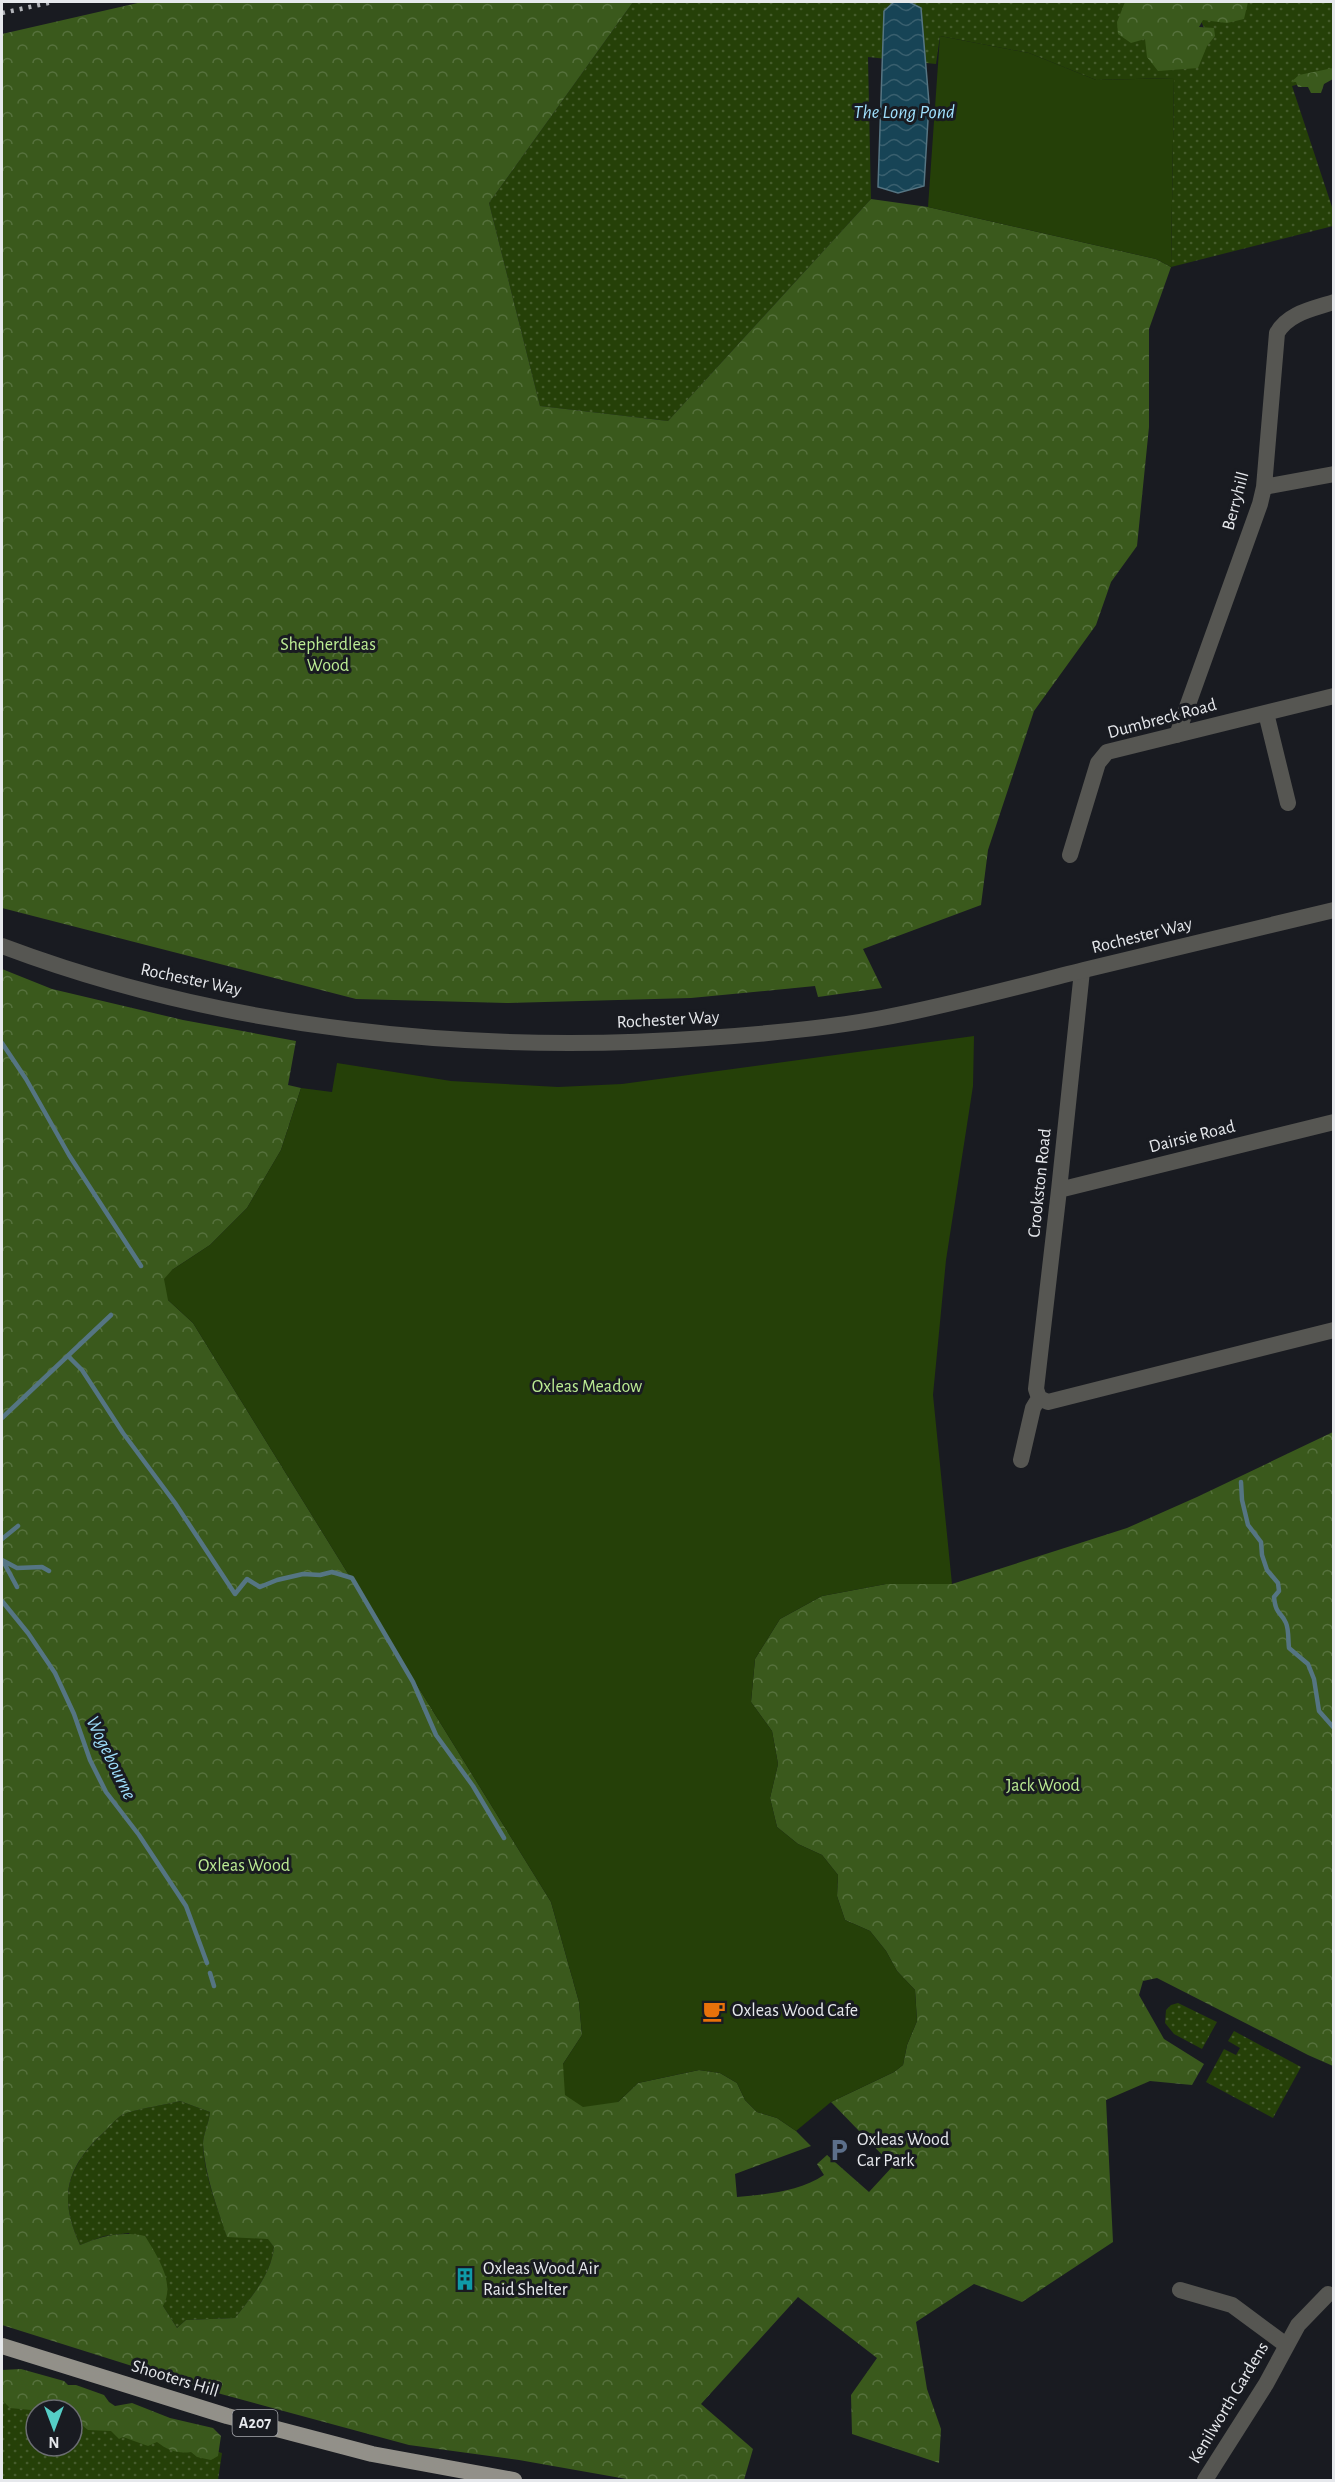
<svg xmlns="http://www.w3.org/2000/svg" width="1335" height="2482" font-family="'Alegreya Sans',sans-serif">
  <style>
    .grass { fill: url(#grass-dots) }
    .forest { fill: url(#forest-crowns); fill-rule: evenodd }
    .park { fill: #254008 }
    .water { fill: url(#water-waves); stroke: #557583; stroke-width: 1.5 }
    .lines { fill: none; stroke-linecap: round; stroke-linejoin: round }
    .stream { stroke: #557583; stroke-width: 4.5 }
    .minor { stroke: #565652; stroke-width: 16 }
    .tertiary { stroke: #565652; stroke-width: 16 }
    .primary { stroke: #929089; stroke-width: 16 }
    .rail { stroke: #b2b4b9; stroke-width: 4.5; stroke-dasharray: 3 6; stroke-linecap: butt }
    .labels { text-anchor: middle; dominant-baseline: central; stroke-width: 6; stroke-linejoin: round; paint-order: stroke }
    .shield { fill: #191b21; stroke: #a8aaaf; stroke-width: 1.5 }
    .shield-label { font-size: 16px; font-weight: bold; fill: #e6e8ec }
    .street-label { font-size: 18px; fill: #e6e8ec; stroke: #191b21 }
    .park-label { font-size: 18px; fill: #bbec94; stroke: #191b21 }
    .poi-label { font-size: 18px; fill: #e6e8ec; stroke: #191b21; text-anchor: start }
    .water-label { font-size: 20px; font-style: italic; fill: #9fdffc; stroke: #191b21 }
  </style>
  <defs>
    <pattern id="grass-dots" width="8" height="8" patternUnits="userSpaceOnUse" patternTransform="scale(1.5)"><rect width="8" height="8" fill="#254008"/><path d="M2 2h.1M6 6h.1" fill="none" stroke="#455c2c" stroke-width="1.8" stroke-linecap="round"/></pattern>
    <pattern id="forest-crowns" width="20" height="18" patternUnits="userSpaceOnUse" patternTransform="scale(1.5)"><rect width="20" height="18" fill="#3a591c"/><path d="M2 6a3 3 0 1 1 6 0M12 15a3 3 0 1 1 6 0" fill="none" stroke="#56713d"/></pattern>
    <pattern id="water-waves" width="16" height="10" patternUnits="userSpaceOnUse" patternTransform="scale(1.5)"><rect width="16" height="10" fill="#174456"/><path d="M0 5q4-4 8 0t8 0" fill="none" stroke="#395f6e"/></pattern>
  </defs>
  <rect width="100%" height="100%" fill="#191b21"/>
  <path class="grass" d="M 633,2 L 1142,2 L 1209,38 L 1197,13 L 1232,2 L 1333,2 L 1333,76 L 1292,86 L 1333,210 L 1333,226 L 1171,267 L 1174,78 L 1096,80 L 1029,53 L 940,36 L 936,64 L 868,57 L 871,199 L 668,421 L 540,406 L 489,203 Z
    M 1178,2003 L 1217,2022 L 1202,2049 L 1174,2034 L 1165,2023 L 1166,2010 L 1171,2005 Z
    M 1234,2031 L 1301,2067 L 1273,2118 L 1206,2082 L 1224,2049 L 1236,2055 L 1240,2048 L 1228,2041 Z
    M 180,2101 L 210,2112 C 209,2123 203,2135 203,2144 C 204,2175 217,2207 227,2236 L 268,2238 L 274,2247 C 271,2275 252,2296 235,2318 L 186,2320 L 177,2328 L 163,2306 L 129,2233 L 104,2236 L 80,2245 C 59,2199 65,2170 102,2134 C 108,2129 115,2119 122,2115 C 133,2109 166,2105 180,2101 Z
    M 2,2391 L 36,2410 L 36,2446 L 72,2446 L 72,2411 L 222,2453 L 218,2480 L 2,2480 Z"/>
  <path class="forest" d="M 142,2 L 633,2 L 489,203 L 540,406 L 668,421 L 871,199 L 928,207 L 1156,259 L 1171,267 L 1149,329 L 1149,427 L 1137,546 L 1111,582 L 1096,625 L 1034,711 L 988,850 L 981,905 L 863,949 L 882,988 L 818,997 L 815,986 L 691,998 L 507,1003 L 356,999 L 2,908 L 2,34 Z
    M 1125,2 L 1248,2 L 1244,19 L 1227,23 L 1203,20 L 1199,27 L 1214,28 L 1215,36 L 1207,46 L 1198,68 L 1158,71 L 1147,57 L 1145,39 L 1131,43 L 1118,34 L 1117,22 Z
    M 1333,68 L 1333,79 L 1324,84 L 1321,93 L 1311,93 L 1308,87 L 1298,87 L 1296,82 L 1291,82 L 1299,75 Z
    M 2,969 L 52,989 L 183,1020 L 296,1041 L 288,1085 L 301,1088 L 281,1150 L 247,1208 L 210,1245 L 172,1270 L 168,1300 L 193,1323 L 551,1902 L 579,2002 L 582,2035 L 563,2064 L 618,2102 L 638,2083 L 699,2070 L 720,2073 L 737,2083 L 745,2100 L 757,2112 L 777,2118 L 796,2131 L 811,2146 L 735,2174 L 737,2197 C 767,2194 799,2192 824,2175 L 817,2164 L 827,2155 L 869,2192 L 893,2166 L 831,2102 L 894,2072 L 903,2065 L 907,2045 L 917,2021 L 915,1990 L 897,1971 L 886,1951 L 870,1931 L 845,1920 L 837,1896 L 838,1875 L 822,1855 L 798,1844 L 777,1827 L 770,1798 L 778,1764 L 772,1731 L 751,1702 L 755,1659 L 780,1619 L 822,1596 L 886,1584 L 952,1584 L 1127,1528 L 1197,1497 L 1333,1432 L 1333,2066 L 1308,2055 L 1157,1978 L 1143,1981 L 1139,1995 L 1164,2039 L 1204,2064 L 1192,2085 L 1150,2081 L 1106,2100 L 1113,2242 L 1022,2302 L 974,2284 L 916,2322 L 927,2389 L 941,2429 L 939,2463 L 852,2434 L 851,2395 L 877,2358 L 798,2297 L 701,2404 L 753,2449 L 744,2480 L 632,2480 L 519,2460 L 409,2445 L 221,2394 L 2,2325 ZM 180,2101 L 210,2112 C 209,2123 203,2135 203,2144 C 205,2176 217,2207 227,2237 L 268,2239 L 274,2247 C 271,2275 252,2296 235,2318 L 186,2320 L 177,2328 L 163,2306 C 176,2283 157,2256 145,2236 C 120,2231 102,2236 80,2245 C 59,2199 65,2169 102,2134 C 108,2129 115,2119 122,2115 C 134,2109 166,2105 180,2101 Z
    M 21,2369 L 64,2381 L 68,2385 L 76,2385 L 104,2395 L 109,2402 L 115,2406 L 132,2403 L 170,2418 L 213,2428 L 221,2436 L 218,2456 L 211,2460 L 197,2457 L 191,2452 C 178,2454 167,2450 157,2442 L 148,2446 L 123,2437 L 119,2439 L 111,2431 L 88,2430 L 72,2417 L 72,2410 L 36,2410 L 36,2414 L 31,2410 L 10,2408 L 2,2400 L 2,2370 Z"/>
  <path class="park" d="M 940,36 L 1029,53 L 1096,80 L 1174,78 L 1171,267 L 1156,259 L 928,207 Z
    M 974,1036 L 973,1086 L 946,1260 L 933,1395 L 952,1584 L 886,1584 L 822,1596 L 780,1619 L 755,1659 L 751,1702 L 772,1731 L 778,1764 L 770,1798 L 777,1827 L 798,1844 L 822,1855 L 838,1875 L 837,1896 L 845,1920 L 870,1931 L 886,1951 L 897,1971 L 915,1990 L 917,2021 L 907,2045 L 903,2065 L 894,2072 L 831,2102 L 796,2131 L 777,2118 L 757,2112 L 745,2100 L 737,2083 L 720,2073 L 699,2070 L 638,2083 L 618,2102 L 583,2107 L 565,2095 L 563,2064 L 582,2035 L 579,2002 L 551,1902 L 193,1323 L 168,1300 L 164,1279 L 172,1270 L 210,1245 L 247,1208 L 281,1150 L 301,1088 L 332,1092 L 337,1063 L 451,1081 L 558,1087 L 622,1084 Z"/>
  <path class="water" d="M 894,2 L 909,2 L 921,8 L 929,103 L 924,186 L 898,193 L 878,187 L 884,11 Z"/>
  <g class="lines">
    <path class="stream" d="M 2,1043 L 26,1079 L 69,1155 L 141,1266
      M 68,1356 L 82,1370 L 123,1433 L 175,1503 L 235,1594 L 247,1579 L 260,1587 L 277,1580 L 303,1574 L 320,1575 L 332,1572 L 352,1578 L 413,1682 L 436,1735 L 473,1786 L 504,1838
      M 2,1418 L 111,1315
      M 1241,1482 L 1242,1500 L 1248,1525 L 1261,1542 L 1262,1555 L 1267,1570 L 1278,1583 L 1279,1591 L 1274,1597 C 1276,1616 1281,1611 1286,1623 C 1289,1630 1288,1640 1289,1648 L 1308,1664 L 1314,1679 L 1319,1711 L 1334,1728
      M 2,1539 L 18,1526
      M 2,1560 L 17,1568 L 42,1567 L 49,1571
      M 3,1561 L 17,1587
      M 2,1601 L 28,1633 L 55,1673 L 74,1714 L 90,1760 L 106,1792 L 139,1835 L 186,1906 L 207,1963
      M 210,1973 L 214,1986"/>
    <path class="minor" d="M 1264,487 L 1334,474
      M 1266,713 L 1288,803
      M 1177,735 L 1260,504 L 1264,487 L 1277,333 C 1288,313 1313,309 1334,302
      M 1070,855 L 1098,763 L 1107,752 L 1334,696
      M 1082,971 L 1059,1190 L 1036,1389 L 1039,1398 L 1048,1402 L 1334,1330
      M 1059,1190 L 1334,1122
      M 1021,1460 L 1033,1408 L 1039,1398
      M 1180,2290 L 1232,2305 L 1286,2345
      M 1205,2480 L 1266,2384 L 1298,2325 L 1328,2294"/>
    <path class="tertiary" d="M 2,946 C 222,1029 472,1055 706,1038 C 765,1034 824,1029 882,1018 C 951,1005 1020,986 1088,969 C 1170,949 1252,930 1334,910"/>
    <path class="primary" d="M 2,2346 L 227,2416 L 372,2454 L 514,2480"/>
    <path class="rail" d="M 2,13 L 53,2"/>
  </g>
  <defs>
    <g id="cafe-bare" transform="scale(1.8)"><path d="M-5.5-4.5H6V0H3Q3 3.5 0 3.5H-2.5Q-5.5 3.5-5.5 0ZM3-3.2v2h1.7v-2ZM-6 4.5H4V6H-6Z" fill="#e8710a" stroke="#191b21" stroke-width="2.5" paint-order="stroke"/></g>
    <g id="parking-bare" transform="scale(1.8)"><path d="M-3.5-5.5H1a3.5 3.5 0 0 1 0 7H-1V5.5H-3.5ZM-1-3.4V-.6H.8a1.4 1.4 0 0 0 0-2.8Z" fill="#5c6f8a" stroke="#191b21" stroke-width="2.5" paint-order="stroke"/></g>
    <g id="building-bare" transform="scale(1.8)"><path d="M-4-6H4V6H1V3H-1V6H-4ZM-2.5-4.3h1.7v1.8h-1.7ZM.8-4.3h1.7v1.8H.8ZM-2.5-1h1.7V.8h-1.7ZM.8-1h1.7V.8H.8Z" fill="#0f9aa8" stroke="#191b21" stroke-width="2.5" paint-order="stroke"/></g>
  </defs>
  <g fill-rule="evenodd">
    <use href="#cafe-bare" x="714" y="2011"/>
    <use href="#parking-bare" x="839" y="2150"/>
    <use href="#building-bare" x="465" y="2279"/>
  </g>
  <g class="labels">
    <rect class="shield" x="232.5" y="2410" width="45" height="26" rx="4.5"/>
    <g class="shield-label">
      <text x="255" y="2423">A207</text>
    </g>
    <g class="street-label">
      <text transform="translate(1236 501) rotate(-75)">Berryhill</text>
      <text transform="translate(1162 719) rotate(-15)">Dumbreck Road</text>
      <text transform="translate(1142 936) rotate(-14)">Rochester Way</text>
      <text transform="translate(191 980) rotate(12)">Rochester Way</text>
      <text transform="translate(668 1020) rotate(-3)">Rochester Way</text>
      <text transform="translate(1192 1137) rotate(-14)">Dairsie Road</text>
      <text transform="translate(1040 1183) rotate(-84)">Crookston Road</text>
      <text transform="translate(175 2379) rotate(17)">Shooters Hill</text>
      <text transform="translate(1229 2403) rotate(-59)">Kenilworth Gardens</text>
    </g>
    <g class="park-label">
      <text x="328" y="645">Shepherdleas<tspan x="328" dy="21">Wood</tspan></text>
      <text x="587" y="1387">Oxleas Meadow</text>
      <text x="1043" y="1786">Jack Wood</text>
      <text x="244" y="1866">Oxleas Wood</text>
    </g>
    <g class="poi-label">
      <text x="732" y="2011">Oxleas Wood Cafe</text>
      <text x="857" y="2140">Oxleas Wood<tspan x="857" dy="21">Car Park</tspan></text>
      <text x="483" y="2269">Oxleas Wood Air<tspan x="483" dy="21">Raid Shelter</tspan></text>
    </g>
    <g class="water-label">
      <text x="904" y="112">The Long Pond</text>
      <text transform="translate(111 1758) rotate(64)">Wogebourne</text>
    </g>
  </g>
  <rect width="1335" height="2482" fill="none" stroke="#e6e8ec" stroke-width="6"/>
  <g transform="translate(54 2428) rotate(180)"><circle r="28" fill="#191b21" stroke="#6b6d72" stroke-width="1.5"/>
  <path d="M0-4.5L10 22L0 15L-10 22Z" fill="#55cec6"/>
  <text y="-9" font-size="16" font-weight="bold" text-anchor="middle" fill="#e6e8ec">N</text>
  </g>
</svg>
